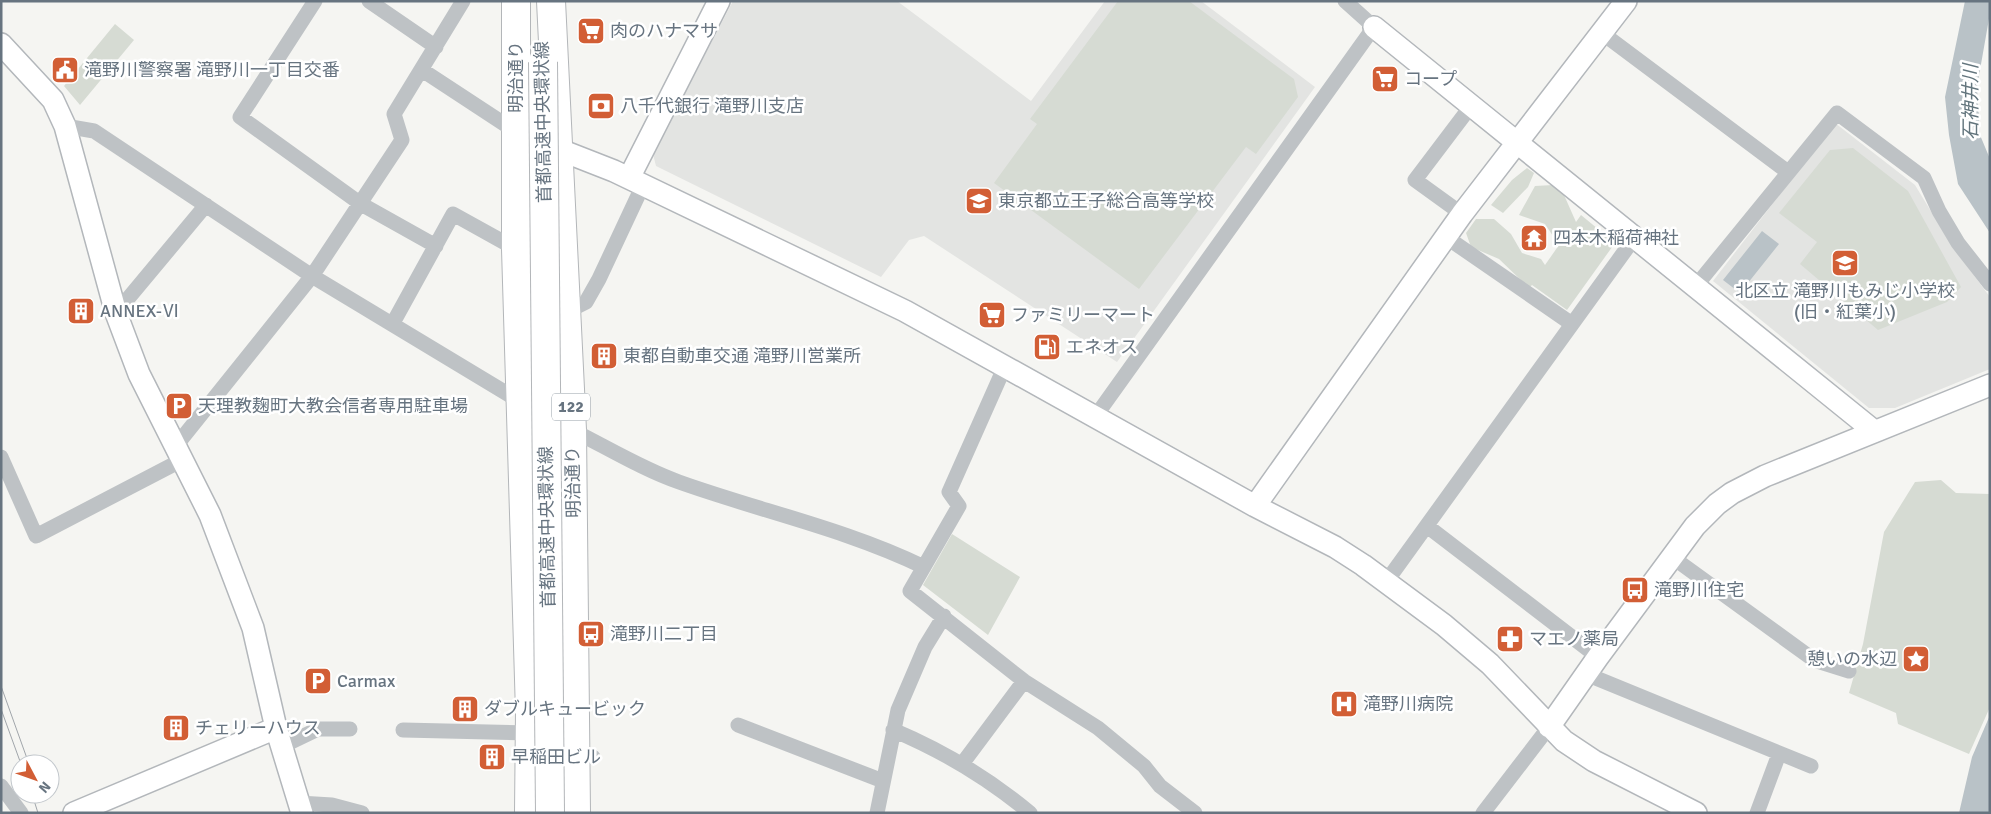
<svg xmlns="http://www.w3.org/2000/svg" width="1991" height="814" font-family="Signika,'Noto Sans JP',sans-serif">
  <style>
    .built { fill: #e3e4e2 }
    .green { fill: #d6dbd3 }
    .water { fill: #b9c2c7 }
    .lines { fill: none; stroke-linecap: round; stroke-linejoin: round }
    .secondary-casing { stroke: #b3b7bb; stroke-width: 24 }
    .highway-casing { stroke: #b3b6b9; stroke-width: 30 }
    .street { stroke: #bec2c5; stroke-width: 15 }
    .secondary { stroke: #fff; stroke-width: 21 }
    .highway { stroke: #fff; stroke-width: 28 }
    .tram { stroke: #a0a5aa; stroke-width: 1 }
    .highway-bridge-casing { stroke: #b3b6b9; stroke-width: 30; stroke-linecap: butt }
    .highway-bridge { stroke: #fff; stroke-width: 28 }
    .labels { text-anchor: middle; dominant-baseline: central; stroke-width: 5; stroke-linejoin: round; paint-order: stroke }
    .shield { fill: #fff; stroke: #959ea6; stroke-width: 1 }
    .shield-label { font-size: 16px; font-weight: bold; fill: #677480 }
    .poi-label { font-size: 18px; fill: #677480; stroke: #fff; text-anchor: start }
    .street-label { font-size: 18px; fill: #677480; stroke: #fff }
    .water-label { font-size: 19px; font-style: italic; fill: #63757d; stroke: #fff }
  </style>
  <rect width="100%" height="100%" fill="#f5f5f2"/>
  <path class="built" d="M 733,1 L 897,1 L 1031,101 L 1105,1 L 1201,1 L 1315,87 L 1117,362 L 924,236 L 909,240 L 881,277 L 656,166 L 653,154 Z
    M 1835,123 L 1915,185 L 1952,246 L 1990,297 L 1990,369 L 1895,408 L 1869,408 L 1713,281 Z"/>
  <path class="green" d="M 1118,1 L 1189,1 L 1294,79 L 1298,97 L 1256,154 L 1246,147 L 1139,289 L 994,183 L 1037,124 L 1030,119 Z
    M 115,24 L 134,40 L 80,105 L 64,86 Z
    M 1853,148 L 1908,191 L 1961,287 L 1947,302 L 1878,330 L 1800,264 L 1817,242 L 1779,213 L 1830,150 Z
    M 1527,168 L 1534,173 L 1528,187 L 1503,213 L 1491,205 L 1512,180 Z
    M 1553,185 L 1564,195 L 1576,222 L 1581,215 L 1615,243 L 1567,310 L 1532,285 L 1529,288 L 1499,259 L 1471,247 L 1466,233 L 1476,219 L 1494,219 L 1511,234 L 1522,253 L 1541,259 L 1545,265 L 1559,245 L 1545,224 L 1519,215 L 1535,186 Z
    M 1941,480 L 1956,493 L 1990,494 L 1990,707 L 1969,754 L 1898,724 L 1896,713 L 1849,693 L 1863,644 L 1884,532 L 1915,482 Z
    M 952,534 L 1020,577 L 988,635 L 923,585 Z"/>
  <path class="water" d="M 1965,1 L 1990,1 L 1990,13 L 1977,87 L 1980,135 L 1990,159 L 1990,233 L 1958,184 L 1949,135 L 1945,97 Z
    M 1762,231 L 1779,244 L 1740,293 L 1723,280 Z
    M 1990,715 L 1990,813 L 1959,813 L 1972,757 Z"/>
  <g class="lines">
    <g class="secondary-casing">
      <path id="secondary" d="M 1374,27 L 1874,431
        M 1,44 L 53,100 L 65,126 L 116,313 L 139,374 L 210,515 L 253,628 L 276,728 L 302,813
        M 545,144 L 614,171 L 905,311 L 1255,506 L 1335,547 L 1363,565 L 1444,625 L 1490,664 L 1564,741 L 1594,761 L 1696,813
        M 629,178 L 719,1
        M 1255,506 L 1462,214 L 1626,1
        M 1549,727 L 1598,657 L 1695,526 L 1717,504 L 1732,493 L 1765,476 L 1990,385
        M 74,813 L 276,728"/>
    </g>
    <g class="highway-casing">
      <path id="highway" d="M 516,1 L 516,249 L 530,712 L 529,813
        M 551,1 L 572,430 L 576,813"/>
    </g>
    <path class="street" d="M 315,1 L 240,117 L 361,204 L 436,246
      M 369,1 L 436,47
      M 1602,33 L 1788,172
      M 422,70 L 515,131
      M 65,126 L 94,131 L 312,276 L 521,402
      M 1462,214 L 1415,180 L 1471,106
      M 1446,237 L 1572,324
      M 1695,287 L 1837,113 L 1924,178 L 1939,211 L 1958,243 L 1990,284
      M 568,311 L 586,302 L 599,279 L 643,185
      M 116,313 L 206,205
      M 393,323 L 453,214 L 516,249
      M 1005,366 L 949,492 L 959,506 L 910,591 L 1024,681 L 1098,728 L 1144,766 L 1160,786 L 1195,813
      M 1095,417 L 1374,27 L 1345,1
      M 572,430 C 606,447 644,470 679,482 C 760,511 846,529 924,567
      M 175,447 L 312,276 L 402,140 L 394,114 L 463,1
      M 1,457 L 36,536 L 182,460
      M 1427,526 L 1598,657
      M 1672,557 L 1814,660 L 1849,671
      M 1386,582 L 1635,237
      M 1586,674 L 1811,766
      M 738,725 L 883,781
      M 277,729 L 291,742 L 318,729 L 350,729
      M 403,730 L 529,733
      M 893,730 C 943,751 988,778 1030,813
      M 570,758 L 593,757
      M 962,764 L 1024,681
      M 1,786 L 21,813
      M 299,803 L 332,805 L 362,813
      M 877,813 L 898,710 L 925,647 L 944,616
      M 1483,813 L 1549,727
      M 1757,813 L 1779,754"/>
    <use href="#secondary" class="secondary"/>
    <use href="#highway" class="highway"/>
    <path class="tram" d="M 1,686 L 29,764
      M 1,709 L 21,764
      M 32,794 L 38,813"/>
    <g class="highway-bridge-casing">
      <path id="highway-bridge" d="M 543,62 L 550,813"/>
    </g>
    <use href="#highway-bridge" class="highway-bridge"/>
  </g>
  <defs>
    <g id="supermarket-square" transform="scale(1.4375)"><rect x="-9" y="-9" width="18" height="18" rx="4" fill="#d25e35" stroke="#fff"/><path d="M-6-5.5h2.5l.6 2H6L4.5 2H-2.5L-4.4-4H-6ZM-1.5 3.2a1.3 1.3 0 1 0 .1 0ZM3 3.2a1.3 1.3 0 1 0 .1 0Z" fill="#fff"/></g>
    <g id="civic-square" transform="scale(1.4375)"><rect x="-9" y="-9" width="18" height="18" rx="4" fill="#d25e35" stroke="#fff"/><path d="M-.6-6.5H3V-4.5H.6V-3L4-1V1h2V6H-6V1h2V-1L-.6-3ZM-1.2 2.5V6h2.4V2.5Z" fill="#fff"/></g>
    <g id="bank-square" transform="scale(1.4375)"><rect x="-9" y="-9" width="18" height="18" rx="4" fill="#d25e35" stroke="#fff"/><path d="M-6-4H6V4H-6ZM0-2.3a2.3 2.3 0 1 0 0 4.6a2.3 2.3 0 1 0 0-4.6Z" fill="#fff"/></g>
    <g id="school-square" transform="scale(1.4375)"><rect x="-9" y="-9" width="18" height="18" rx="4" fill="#d25e35" stroke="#fff"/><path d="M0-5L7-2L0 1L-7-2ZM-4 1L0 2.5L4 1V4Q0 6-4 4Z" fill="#fff"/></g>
    <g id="temple-square" transform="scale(1.4375)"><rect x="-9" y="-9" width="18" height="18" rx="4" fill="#d25e35" stroke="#fff"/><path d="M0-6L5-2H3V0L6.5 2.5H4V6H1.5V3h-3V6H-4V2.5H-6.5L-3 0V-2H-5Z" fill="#fff"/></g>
    <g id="building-square" transform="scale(1.4375)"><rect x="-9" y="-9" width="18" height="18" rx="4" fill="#d25e35" stroke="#fff"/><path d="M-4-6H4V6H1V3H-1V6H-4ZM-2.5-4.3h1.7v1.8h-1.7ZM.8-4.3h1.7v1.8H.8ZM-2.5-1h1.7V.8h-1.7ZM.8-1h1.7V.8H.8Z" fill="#fff"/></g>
    <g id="fuel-square" transform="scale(1.4375)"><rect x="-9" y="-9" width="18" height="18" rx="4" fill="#d25e35" stroke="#fff"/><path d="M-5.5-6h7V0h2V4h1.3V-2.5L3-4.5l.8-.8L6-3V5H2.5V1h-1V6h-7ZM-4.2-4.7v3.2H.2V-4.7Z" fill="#fff"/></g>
    <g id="parking-square" transform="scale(1.4375)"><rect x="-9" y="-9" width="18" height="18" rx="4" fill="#d25e35" stroke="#fff"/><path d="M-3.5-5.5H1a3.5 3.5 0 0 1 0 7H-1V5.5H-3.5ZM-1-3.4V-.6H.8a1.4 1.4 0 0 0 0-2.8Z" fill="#fff"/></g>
    <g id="bus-square" transform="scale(1.4375)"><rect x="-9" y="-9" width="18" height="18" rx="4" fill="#d25e35" stroke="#fff"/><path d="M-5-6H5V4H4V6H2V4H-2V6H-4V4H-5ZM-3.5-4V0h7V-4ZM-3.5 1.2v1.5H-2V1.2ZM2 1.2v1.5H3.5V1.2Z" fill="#fff"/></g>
    <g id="pharmacy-square" transform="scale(1.4375)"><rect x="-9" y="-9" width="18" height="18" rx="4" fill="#d25e35" stroke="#fff"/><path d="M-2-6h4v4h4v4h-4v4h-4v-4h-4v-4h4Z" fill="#fff"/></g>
    <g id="sight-square" transform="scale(1.4375)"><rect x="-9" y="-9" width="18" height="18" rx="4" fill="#d25e35" stroke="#fff"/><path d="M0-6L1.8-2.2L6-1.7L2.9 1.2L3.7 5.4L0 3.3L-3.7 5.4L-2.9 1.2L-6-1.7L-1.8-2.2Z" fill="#fff"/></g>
    <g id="hospital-square" transform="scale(1.4375)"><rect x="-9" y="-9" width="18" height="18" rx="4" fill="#d25e35" stroke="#fff"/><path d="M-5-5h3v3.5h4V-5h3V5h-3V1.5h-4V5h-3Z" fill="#fff"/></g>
  </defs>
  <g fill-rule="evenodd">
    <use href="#supermarket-square" x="591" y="31"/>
    <use href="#civic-square" x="65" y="70"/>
    <use href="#supermarket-square" x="1385" y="79"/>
    <use href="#bank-square" x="601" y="106"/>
    <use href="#school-square" x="979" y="201"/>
    <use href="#temple-square" x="1534" y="238"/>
    <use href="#school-square" x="1845" y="263"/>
    <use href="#building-square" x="81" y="311"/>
    <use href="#supermarket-square" x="992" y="315"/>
    <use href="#fuel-square" x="1047" y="347"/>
    <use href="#building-square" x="604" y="356"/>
    <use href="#parking-square" x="179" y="406"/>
    <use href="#bus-square" x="1635" y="590"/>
    <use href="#bus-square" x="591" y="634"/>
    <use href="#pharmacy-square" x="1510" y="639"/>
    <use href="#sight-square" x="1916" y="659"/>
    <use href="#parking-square" x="318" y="681"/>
    <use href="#hospital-square" x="1344" y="704"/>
    <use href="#building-square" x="465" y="709"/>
    <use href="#building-square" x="176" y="728"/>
    <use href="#building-square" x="492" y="757"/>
  </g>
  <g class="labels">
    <rect class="shield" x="552" y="393.5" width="38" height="27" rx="4"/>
    <g class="shield-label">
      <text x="571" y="407">122</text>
    </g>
    <g class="poi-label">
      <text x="610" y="31">肉のハナマサ</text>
      <text x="84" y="70">滝野川警察署 滝野川一丁目交番</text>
      <text x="1404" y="79">コープ</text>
      <text x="620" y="106">八千代銀行 滝野川支店</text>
      <text x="998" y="201">東京都立王子総合高等学校</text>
      <text x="1553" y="238">四本木稲荷神社</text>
      <text x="1845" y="291" text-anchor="middle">北区立 滝野川もみじ小学校<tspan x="1845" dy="21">(旧・紅葉小)</tspan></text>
      <text x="100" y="311">ANNEX-Ⅵ</text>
      <text x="1011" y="315">ファミリーマート</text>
      <text x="1066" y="347">エネオス</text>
      <text x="623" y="356">東都自動車交通 滝野川営業所</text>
      <text x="198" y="406">天理教麹町大教会信者専用駐車場</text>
      <text x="1654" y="590">滝野川住宅</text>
      <text x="610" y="634">滝野川二丁目</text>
      <text x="1529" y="639">マエノ薬局</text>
      <text x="1897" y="659" text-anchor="end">憩いの水辺</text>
      <text x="337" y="681">Carmax</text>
      <text x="1363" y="704">滝野川病院</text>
      <text x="484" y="709">ダブルキュービック</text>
      <text x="195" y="728">チェリーハウス</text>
      <text x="511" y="757">早稲田ビル</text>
    </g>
    <g class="street-label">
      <text transform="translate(516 77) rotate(-90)">明治通り</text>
      <text transform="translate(543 122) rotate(-91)">首都高速中央環状線</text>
      <text transform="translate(573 482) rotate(-91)">明治通り</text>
      <text transform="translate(547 527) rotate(-91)">首都高速中央環状線</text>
    </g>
    <g class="water-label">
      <text transform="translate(1971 102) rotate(-90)">石神井川</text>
    </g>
  </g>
  <rect width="1991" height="814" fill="none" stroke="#677480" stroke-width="5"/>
  <g transform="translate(35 779) rotate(131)"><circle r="24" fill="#ffffff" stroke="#c2c7cc"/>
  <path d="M0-4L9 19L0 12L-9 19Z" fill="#d25e35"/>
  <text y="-8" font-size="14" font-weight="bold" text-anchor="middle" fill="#677480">N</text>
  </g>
</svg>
